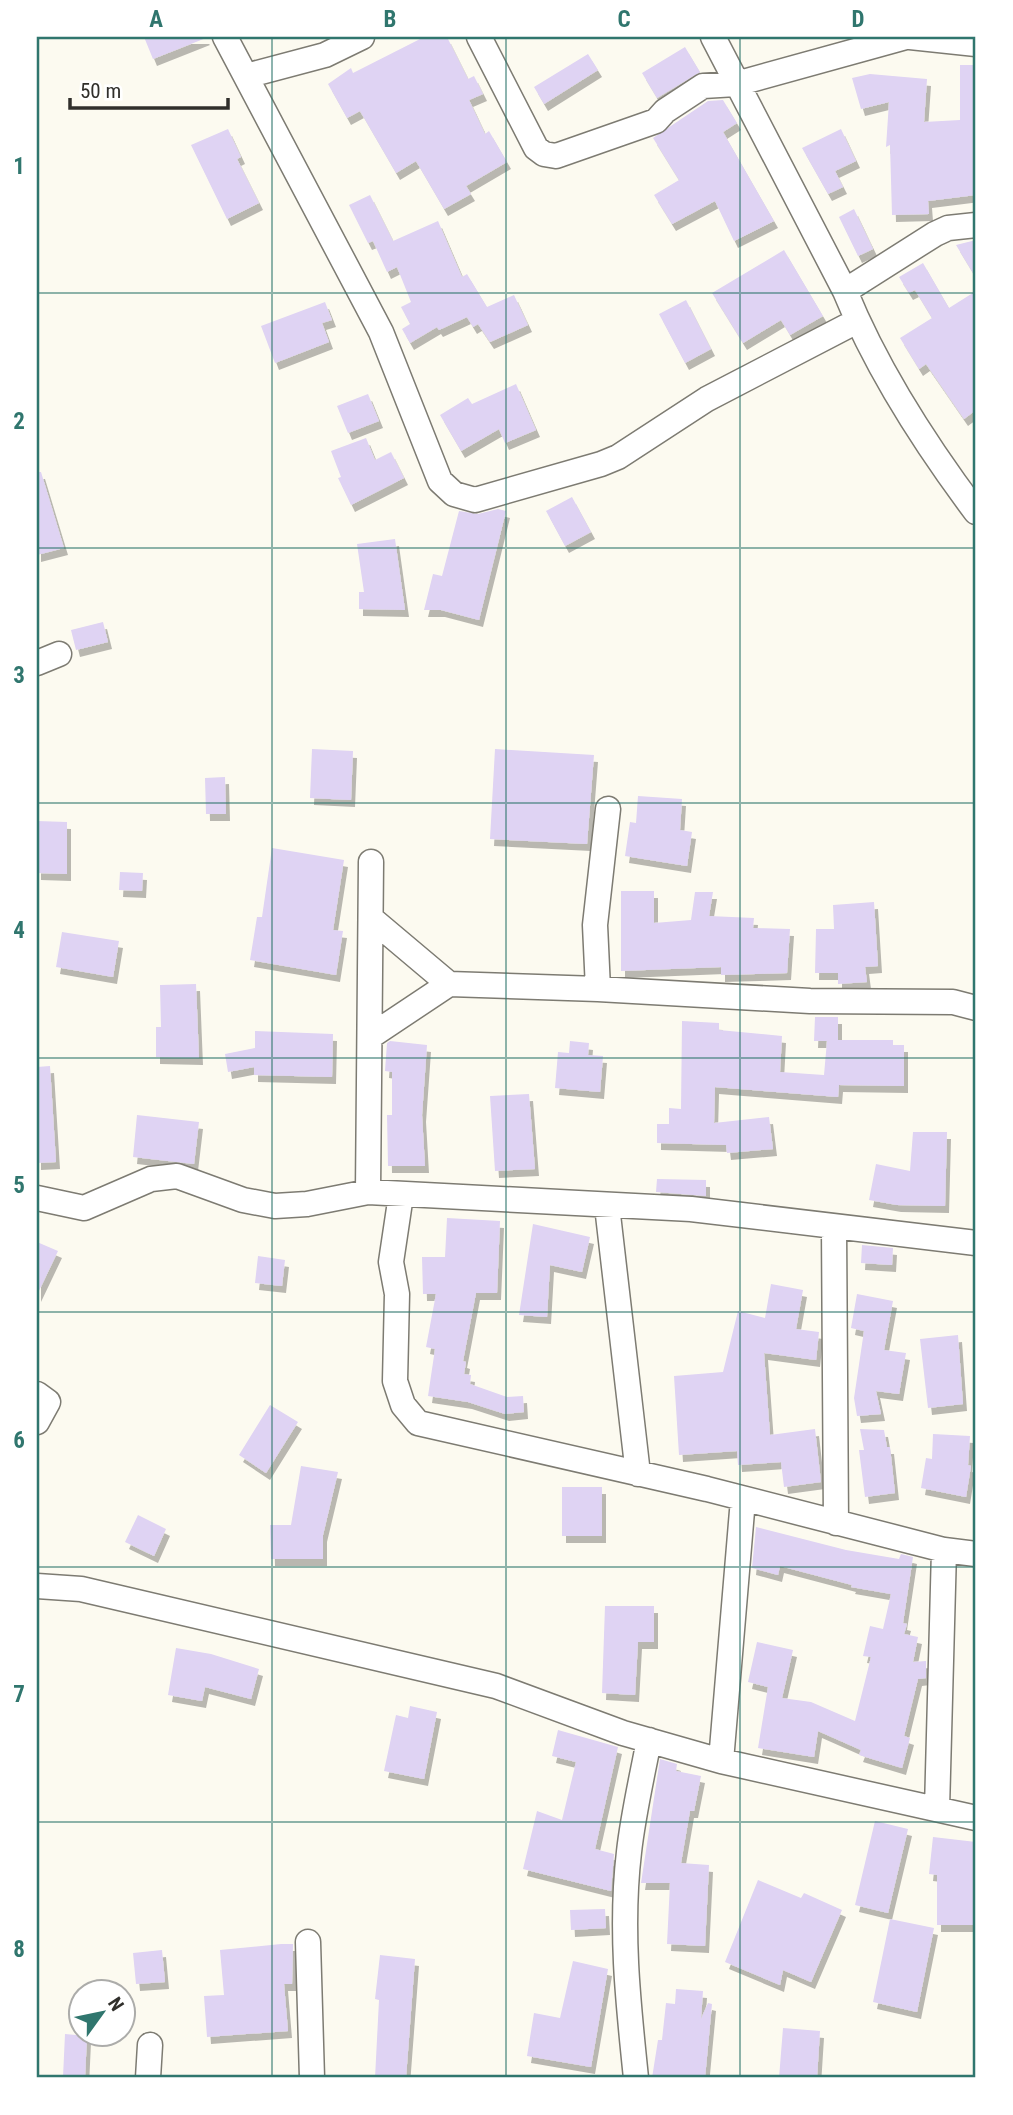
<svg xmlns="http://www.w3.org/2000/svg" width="1013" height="2115" font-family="'Roboto Condensed',sans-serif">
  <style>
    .building { fill: #dfd3f3; filter: url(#shadow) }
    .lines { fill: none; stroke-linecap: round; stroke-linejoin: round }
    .street-casing { stroke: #7d7b72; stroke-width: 27 }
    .street { stroke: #fff; stroke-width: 24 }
    .grid { fill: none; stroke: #30766e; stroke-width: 2; stroke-opacity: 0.55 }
    .neatline { fill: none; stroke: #30766e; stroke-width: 2.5 }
    .grid-label { font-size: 23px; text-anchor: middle; font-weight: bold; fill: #30766e }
  </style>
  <defs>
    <filter id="shadow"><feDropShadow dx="4" dy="7" stdDeviation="0" flood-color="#0004"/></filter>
  </defs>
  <rect width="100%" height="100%" fill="#fcfaf0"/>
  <path class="building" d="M 144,37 L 205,37 L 206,38 L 153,59 Z
    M 424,37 L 447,37 L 468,79 L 474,76 L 483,94 L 469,100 L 485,134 L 489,131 L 507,162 L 466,186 L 471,194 L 444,209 L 416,161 L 396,173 L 360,111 L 347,118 L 328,84 L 351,68 L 353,73 Z
    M 685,47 L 700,72 L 657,98 L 642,73 Z
    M 588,54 L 598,70 L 544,104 L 534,87 Z
    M 960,65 L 976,65 L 976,195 L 928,201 L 929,214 L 892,215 L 890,145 L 886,147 L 889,102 L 861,109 L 852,78 L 870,74 L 927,79 L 924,122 L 960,120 Z
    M 723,100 L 737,123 L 723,132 L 774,221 L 734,241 L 715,201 L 672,224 L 654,195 L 679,180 L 653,138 L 708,101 Z
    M 228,129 L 241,157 L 237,159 L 259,203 L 227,219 L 191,145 Z
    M 841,129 L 856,161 L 835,171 L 843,187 L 828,194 L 802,148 Z
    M 370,195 L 393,241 L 438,221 L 462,277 L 467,274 L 487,307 L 514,295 L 528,325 L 490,342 L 478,324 L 473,327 L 467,317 L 439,330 L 437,327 L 410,343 L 402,329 L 410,324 L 401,307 L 411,302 L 397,267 L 387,272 L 373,241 L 368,243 L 349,205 Z
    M 854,209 L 873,249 L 858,256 L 839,217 Z
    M 976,240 L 976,278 L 956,245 Z
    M 784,250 L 823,316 L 790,335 L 781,320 L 743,343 L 712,293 Z
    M 923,263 L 949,308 L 976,291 L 976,410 L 964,419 L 926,364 L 919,369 L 900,338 L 932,318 L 915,290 L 909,293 L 899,277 Z
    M 686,300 L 711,349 L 685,363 L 659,314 Z
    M 325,302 L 332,320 L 322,323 L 329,342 L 275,363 L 261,326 Z
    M 516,384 L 536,430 L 505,443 L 499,429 L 461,451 L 440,415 L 468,398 L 472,404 Z
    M 368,394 L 379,421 L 348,433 L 337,406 Z
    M 366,438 L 375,460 L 391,452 L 404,478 L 351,505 L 338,478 L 341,477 L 331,451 Z
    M 37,472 L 41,472 L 64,548 L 37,555 Z
    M 572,497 L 591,532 L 565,546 L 546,511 Z
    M 498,509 L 506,511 L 479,620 L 441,610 L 424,610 L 433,574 L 442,576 L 459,511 L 478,514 Z
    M 395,539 L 405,610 L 359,609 L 359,592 L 364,592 L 357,544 Z
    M 103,622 L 108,642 L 76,650 L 71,630 Z
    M 312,749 L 353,751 L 351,800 L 310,798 Z
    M 495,749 L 594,755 L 587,844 L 490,839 Z
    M 225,777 L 226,814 L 206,814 L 205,778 Z
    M 638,796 L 682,799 L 680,830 L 692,832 L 687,866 L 625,856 L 630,822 L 636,823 Z
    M 37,821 L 67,822 L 67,874 L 37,873 Z
    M 272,848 L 344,860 L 333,930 L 343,931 L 336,975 L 250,960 L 257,917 L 262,917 Z
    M 120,872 L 143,873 L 142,891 L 119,890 Z
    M 621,891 L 654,891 L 654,923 L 691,920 L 695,892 L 713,892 L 709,916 L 754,918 L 753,928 L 790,929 L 787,973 L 721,975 L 721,967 L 621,971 Z
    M 874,902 L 878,966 L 865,967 L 867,982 L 838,984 L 838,973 L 815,973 L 816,929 L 834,929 L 833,905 Z
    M 62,932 L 119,941 L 113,977 L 56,967 Z
    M 196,984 L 199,1058 L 156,1057 L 156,1027 L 161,1027 L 160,985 Z
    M 815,1017 L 838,1017 L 838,1040 L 893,1040 L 893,1045 L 904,1045 L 904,1086 L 839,1085 L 838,1097 L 715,1087 L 714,1123 L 769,1117 L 773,1149 L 727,1153 L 726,1145 L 657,1143 L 657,1124 L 669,1124 L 669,1108 L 681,1109 L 682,1021 L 719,1023 L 719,1030 L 782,1036 L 780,1072 L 824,1075 L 827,1041 L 814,1041 Z
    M 255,1031 L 333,1034 L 332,1077 L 254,1075 L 254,1067 L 228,1072 L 225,1054 L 255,1048 Z
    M 390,1041 L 427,1045 L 422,1115 L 425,1166 L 388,1166 L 387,1115 L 392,1115 L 392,1072 L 385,1071 L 387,1043 Z
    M 570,1041 L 589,1043 L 588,1055 L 603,1056 L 600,1092 L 555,1088 L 558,1052 L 569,1053 Z
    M 50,1066 L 56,1162 L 37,1163 L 37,1067 Z
    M 529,1094 L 535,1169 L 495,1171 L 490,1096 Z
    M 137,1115 L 199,1122 L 194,1164 L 133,1157 Z
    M 913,1132 L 947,1132 L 945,1206 L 897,1205 L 869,1200 L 876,1164 L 910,1171 Z
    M 657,1179 L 706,1180 L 706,1196 L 656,1192 Z
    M 447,1218 L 500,1221 L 497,1293 L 476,1293 L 463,1361 L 466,1362 L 464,1374 L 471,1375 L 470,1384 L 507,1397 L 523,1396 L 524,1412 L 505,1414 L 468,1402 L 428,1396 L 435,1349 L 426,1347 L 436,1294 L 423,1294 L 422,1257 L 445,1257 Z
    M 533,1224 L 590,1237 L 582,1272 L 550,1265 L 547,1317 L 519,1315 Z
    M 37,1242 L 58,1251 L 37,1295 Z
    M 862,1245 L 893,1248 L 892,1265 L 861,1263 Z
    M 258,1256 L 285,1260 L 282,1286 L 255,1283 Z
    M 771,1284 L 803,1290 L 796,1329 L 819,1332 L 816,1360 L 764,1353 L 770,1435 L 815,1429 L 821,1482 L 784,1487 L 781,1462 L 738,1465 L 737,1451 L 679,1455 L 674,1376 L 723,1372 L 738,1311 L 765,1318 Z
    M 857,1294 L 893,1301 L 884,1350 L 906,1353 L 899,1394 L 876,1391 L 881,1414 L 857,1416 L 854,1398 L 864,1331 L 851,1328 Z
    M 958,1335 L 963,1404 L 928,1408 L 920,1339 Z
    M 270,1405 L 298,1422 L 266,1473 L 239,1455 Z
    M 860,1429 L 884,1430 L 887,1447 L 890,1447 L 895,1493 L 865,1497 L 859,1450 L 864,1450 Z
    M 933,1434 L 970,1436 L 968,1465 L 971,1466 L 966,1497 L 921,1488 L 926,1458 L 932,1459 Z
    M 301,1466 L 338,1472 L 323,1535 L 323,1559 L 271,1559 L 270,1525 L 291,1525 Z
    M 562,1487 L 602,1487 L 602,1536 L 562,1536 Z
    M 138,1515 L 166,1529 L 154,1556 L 125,1542 Z
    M 756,1527 L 846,1550 L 899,1559 L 901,1554 L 913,1557 L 903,1623 L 907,1624 L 904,1634 L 918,1637 L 913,1662 L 926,1661 L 926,1678 L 918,1679 L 904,1736 L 910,1738 L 902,1768 L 859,1755 L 861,1750 L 818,1731 L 814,1757 L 758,1748 L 768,1687 L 748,1682 L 757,1642 L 793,1650 L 782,1698 L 811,1702 L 855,1721 L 871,1657 L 863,1656 L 870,1626 L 883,1629 L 891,1594 L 851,1587 L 852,1585 L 780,1566 L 778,1575 L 752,1568 Z
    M 605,1606 L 654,1606 L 654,1642 L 638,1642 L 635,1695 L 602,1693 Z
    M 176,1648 L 211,1654 L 259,1669 L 251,1699 L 205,1687 L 202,1701 L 168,1695 Z
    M 410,1706 L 437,1712 L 424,1779 L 384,1771 L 396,1715 L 408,1718 Z
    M 558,1730 L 618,1747 L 595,1849 L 614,1854 L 611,1891 L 523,1869 L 537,1811 L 562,1820 L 576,1762 L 552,1756 Z
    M 660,1759 L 677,1764 L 676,1771 L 701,1776 L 694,1811 L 690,1811 L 681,1863 L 709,1865 L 705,1946 L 667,1944 L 670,1883 L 641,1883 Z
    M 875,1821 L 908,1829 L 888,1913 L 855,1905 Z
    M 933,1837 L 976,1842 L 976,1925 L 937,1925 L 937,1875 L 929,1874 Z
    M 758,1880 L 801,1898 L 804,1893 L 842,1910 L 811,1982 L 783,1970 L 780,1985 L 725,1962 Z
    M 605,1909 L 606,1928 L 571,1930 L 570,1910 Z
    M 890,1919 L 934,1928 L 917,2012 L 873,2002 Z
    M 281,1944 L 293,1944 L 292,1984 L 284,1984 L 288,2031 L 207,2037 L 204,1996 L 224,1995 L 220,1950 Z
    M 162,1950 L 165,1982 L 136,1984 L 133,1953 Z
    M 380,1955 L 415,1959 L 406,2078 L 375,2078 L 379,2000 L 375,1999 Z
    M 573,1961 L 608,1969 L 591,2067 L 527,2056 L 534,2013 L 560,2018 Z
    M 676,1989 L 703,1991 L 701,2019 L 708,2003 L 712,2004 L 705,2078 L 652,2078 L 658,2040 L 662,2040 L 666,2003 L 675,2004 Z
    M 783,2028 L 820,2031 L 817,2078 L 779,2078 Z
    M 65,2034 L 87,2036 L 85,2078 L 63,2077 Z"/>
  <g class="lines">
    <g class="street-casing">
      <path id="street" d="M 225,37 L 381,332 L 440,481 L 454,494 L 475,500 L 601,464 L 618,457 L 707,399 L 857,321
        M 479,37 L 536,148 L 544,154 L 556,156 L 656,121 L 665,111 L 703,86 L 736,84 L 906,37
        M 713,37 L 845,291 C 877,370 925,444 976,512
        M 910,37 L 976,44
        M 246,76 L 325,55 L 362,37
        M 845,291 L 935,234 L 948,228 L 976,225
        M 37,663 L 59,654
        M 373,920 L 449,984
        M 598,989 L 595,925 L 608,809
        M 371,1036 L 449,984 L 598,989 L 810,1001 L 953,1002 L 976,1008
        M 368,1192 L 371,862
        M 401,1195 L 391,1262 L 397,1294 L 395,1381 L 403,1405 L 418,1423 L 707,1489 L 944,1550 L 976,1554
        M 37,1198 L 84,1208 L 151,1179 L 177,1176 L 243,1200 L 275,1206 L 307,1204 L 368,1192 L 691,1209 L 976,1243
        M 607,1206 L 638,1474
        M 834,1228 L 836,1523
        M 37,1394 L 48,1402 L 37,1422
        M 37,1586 L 81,1589 L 496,1686 L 623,1733 L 721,1761 L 976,1818
        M 721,1761 L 743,1499
        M 937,1809 L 944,1550
        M 308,1942 L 312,2078
        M 148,2078 L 150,2045
        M 636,2078 C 628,2002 620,1928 629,1852 C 633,1815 642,1777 649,1740"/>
    </g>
    <use href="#street" class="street"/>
  </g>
  <path class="grid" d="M 272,37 L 272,2078M 506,37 L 506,2078M 740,37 L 740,2078M 37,293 L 976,293M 37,548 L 976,548M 37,803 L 976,803M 37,1058 L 976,1058M 37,1312 L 976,1312M 37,1567 L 976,1567M 37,1822 L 976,1822"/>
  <rect width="1013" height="2115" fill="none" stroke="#ffffff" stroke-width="77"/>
  <g transform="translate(102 2013) rotate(57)"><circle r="33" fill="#ffffff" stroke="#acacaa" stroke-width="2"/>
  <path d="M0-5L12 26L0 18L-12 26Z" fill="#30766e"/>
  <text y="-10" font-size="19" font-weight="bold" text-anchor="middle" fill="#302f2b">N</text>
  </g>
  <path d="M70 98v10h158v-10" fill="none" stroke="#302f2b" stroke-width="3.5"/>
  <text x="80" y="98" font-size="21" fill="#302f2b" stroke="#ffffff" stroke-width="5" paint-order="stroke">50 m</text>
  <rect x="38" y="38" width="936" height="2038" class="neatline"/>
  <g class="grid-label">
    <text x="156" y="27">A</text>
    <text x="390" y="27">B</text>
    <text x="624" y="27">C</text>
    <text x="858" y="27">D</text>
    <text x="19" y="174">1</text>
    <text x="19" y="429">2</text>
    <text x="19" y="683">3</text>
    <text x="19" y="938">4</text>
    <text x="19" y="1193">5</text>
    <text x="19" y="1448">6</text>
    <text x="19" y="1702">7</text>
    <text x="19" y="1957">8</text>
  </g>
</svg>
